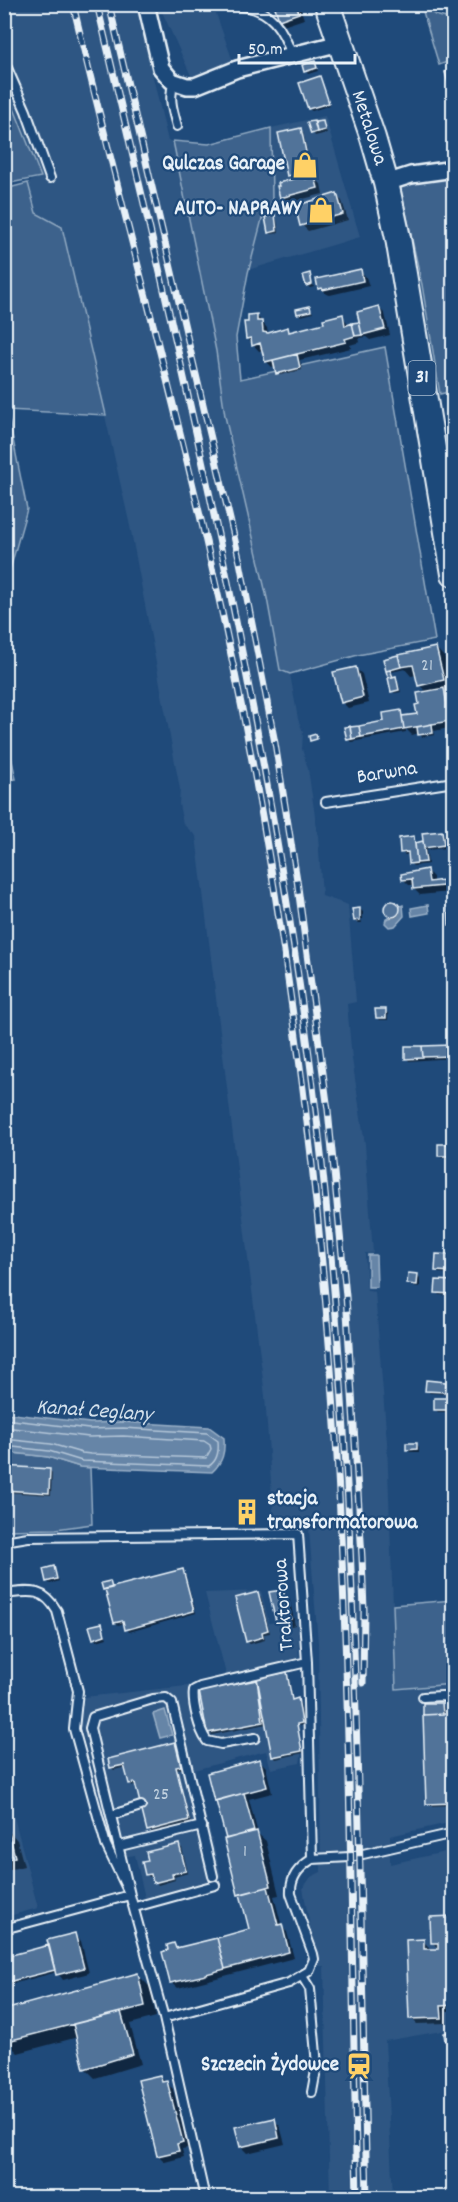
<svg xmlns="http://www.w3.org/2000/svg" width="458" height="2202" font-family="Dekko,sans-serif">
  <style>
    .built { fill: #2e5683 }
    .green { fill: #3c628c; stroke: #92aac2; stroke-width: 1.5 }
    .water { fill: #6685a7; stroke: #9ab0c7; stroke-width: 1.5 }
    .shadow { fill: #0007 }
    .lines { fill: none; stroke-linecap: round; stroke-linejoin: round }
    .shore { stroke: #b4c6d8; stroke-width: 1.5 }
    .building { fill: #517399; stroke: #e8f1f8; stroke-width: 1.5 }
    .lane-casing { stroke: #e8f1f8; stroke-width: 12 }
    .street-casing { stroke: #e8f1f8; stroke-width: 20 }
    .primary-casing { stroke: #e8f1f8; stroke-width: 28 }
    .lane { stroke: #1f4a7a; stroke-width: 8 }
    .street { stroke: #1f4a7a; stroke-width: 15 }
    .primary { stroke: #1f4a7a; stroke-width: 24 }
    .rail-casing { stroke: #e8f1f8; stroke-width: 7 }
    .rail { stroke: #1f4a7a; stroke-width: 4.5; stroke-dasharray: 14; stroke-linecap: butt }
    .labels { text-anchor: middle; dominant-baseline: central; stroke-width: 4.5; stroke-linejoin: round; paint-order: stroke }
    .number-label { font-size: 18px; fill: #c2d2e0 }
    .shield { fill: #1f4a7a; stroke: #acbfd2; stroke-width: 1.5 }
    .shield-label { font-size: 20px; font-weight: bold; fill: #e8f1f8 }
    .street-label { font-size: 21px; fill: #e8f1f8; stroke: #1f4a7a }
    .poi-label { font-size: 21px; font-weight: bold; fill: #e8f1f8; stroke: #1f4a7a; text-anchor: end }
    .water-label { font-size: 22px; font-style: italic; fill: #d4e1ec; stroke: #1f4a7a }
  </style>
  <rect width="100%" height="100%" fill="#1f4a7a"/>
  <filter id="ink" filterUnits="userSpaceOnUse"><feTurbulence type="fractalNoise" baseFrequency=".0167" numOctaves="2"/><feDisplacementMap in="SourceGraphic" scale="12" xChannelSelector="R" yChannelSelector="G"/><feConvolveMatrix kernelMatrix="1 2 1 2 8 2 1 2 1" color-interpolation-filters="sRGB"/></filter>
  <g filter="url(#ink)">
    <path class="built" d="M 5,5 L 136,5 L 168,141 L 173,141 L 216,351 L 225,416 L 267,598 L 280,670 L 290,674 L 298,719 L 303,732 L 302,749 L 308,769 L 318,836 L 322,896 L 348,905 L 356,1002 L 347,1004 L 352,1059 L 365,1144 L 373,1253 L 365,1253 L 367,1291 L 375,1292 L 387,1442 L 396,1689 L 454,1684 L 453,1822 L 390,1836 L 390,1864 L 454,1850 L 453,2029 L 385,2041 L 393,2197 L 330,2197 L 324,1966 L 317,1966 L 303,1888 L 311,1877 L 321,1872 L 318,1643 L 309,1530 L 274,1526 L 265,1396 L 196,836 L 183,824 L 179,804 L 180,789 L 130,526 L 62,227 L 36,213 L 28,183 L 41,176 L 5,83 Z
      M 159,5 L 213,5 L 237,73 L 198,91 Z
      M 325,116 L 360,237 L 248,270 L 262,219 L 272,202 L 271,128 Z
      M 261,1591 L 269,1623 L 298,1620 L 299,1669 L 287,1673 L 292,1699 L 298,1698 L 302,1723 L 297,1724 L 302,1751 L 300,1763 L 271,1769 L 266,1751 L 194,1770 L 222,1878 L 145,1898 L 135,1855 L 118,1858 L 80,1724 L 84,1697 L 187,1686 L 227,1678 L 205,1593 Z
      M 14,1817 L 38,1908 L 5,1917 L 5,1820 Z"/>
    <path class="green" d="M 421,5 L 435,15 L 450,19 L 453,29 L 453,60 L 439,65 Z
      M 4,83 L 41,177 L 5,184 L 4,184 Z
      M 271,128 L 272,202 L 262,219 L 248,273 L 236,337 L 240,379 L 385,347 L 435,640 L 358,655 L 290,674 L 280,670 L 267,598 L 225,416 L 216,351 L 173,141 L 209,144 Z
      M 453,176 L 453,391 L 440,394 L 422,285 L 400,185 Z
      M 28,183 L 36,213 L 62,227 L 106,415 L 7,410 L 27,509 L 5,587 L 5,189 Z
      M 4,729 L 5,729 L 16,779 L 5,780 Z
      M 4,1452 L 48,1457 L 80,1467 L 90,1468 L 92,1524 L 56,1529 L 5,1530 Z
      M 453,1600 L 453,1684 L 396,1689 L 393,1605 Z"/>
    <path class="water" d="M 403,905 L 404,916 L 395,926 L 389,927 L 385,923 L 386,919 L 396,916 L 400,906 Z
      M 428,905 L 429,913 L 412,916 L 411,908 Z
      M 368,1255 L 376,1255 L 377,1287 L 368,1287 Z
      M 5,1413 L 90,1423 L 123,1422 L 209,1427 L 224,1438 C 225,1452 223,1462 212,1472 L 80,1467 L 48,1457 L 5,1452 Z
      M 165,1710 L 172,1735 L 160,1738 L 153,1714 Z"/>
    <path class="shadow" d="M 187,4 L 207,4 L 207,5 L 190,10 Z
      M 275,4 L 299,4 L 304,19 L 286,25 L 280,19 Z
      M 314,63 L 318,71 L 308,74 L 306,71 Z
      M 320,78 L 330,105 L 312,111 L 309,109 Z
      M 322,122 L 327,133 L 315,136 L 309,124 Z
      M 300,129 L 303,132 L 312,174 L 291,178 L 288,175 Z
      M 315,178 L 321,184 L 323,194 L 287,203 L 281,197 L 306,181 Z
      M 336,195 L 342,201 L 348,220 L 308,231 L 302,225 Z
      M 274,217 L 277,220 L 279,233 L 272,234 L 269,232 Z
      M 360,271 L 366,277 L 369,286 L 330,295 L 326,294 L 320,288 Z
      M 309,275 L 314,287 L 310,288 L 307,285 Z
      M 310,308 L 313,313 L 301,316 L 298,313 Z
      M 379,308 L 385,314 L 390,335 L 370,340 L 366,337 L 359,338 L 360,342 L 350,345 L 351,348 L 300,360 L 302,370 L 280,375 L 276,366 L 272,367 L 266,361 L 263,350 L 259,351 L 247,338 L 250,323 L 256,315 L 267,328 L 268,334 L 288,329 L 291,333 L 326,324 L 343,316 L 349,326 L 358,323 L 362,327 Z
      M 436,648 L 445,658 L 452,689 L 445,691 L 450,695 L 454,727 L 434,731 L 435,735 L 422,737 L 419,733 L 412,735 L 406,729 L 406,732 L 351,742 L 348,739 L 386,722 L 400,712 L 403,718 L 418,715 L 420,705 L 427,692 L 419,685 L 417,675 L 411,676 L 405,669 L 391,672 L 398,681 L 401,692 L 395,693 L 392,691 L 385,660 Z
      M 355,668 L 362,674 L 369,703 L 348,708 L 342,702 Z
      M 441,832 L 444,835 L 446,848 L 426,850 L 428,864 L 413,866 L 410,863 L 409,854 L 405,855 L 402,852 L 413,837 L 416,844 L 425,843 Z
      M 427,871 L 433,877 L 433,883 L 442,882 L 448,888 L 449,892 L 420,895 L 414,889 L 414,885 L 409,885 L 403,879 Z
      M386 911a7 7 0 1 1 14 0a7 7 0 1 1-14 0Z
      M 360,909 L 363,912 L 363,919 L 361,919 L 362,923 L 358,923 L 355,921 Z
      M 385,1011 L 388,1013 L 388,1020 L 380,1020 L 377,1017 Z
      M 450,1046 L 453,1049 L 453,1058 L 409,1061 L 407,1058 L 406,1048 Z
      M 452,1145 L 454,1147 L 454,1158 L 442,1158 L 440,1156 Z
      M 454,1256 L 454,1274 L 439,1273 L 437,1270 Z
      M 418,1275 L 420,1278 L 420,1287 L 411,1286 L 408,1283 Z
      M 437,1282 L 454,1282 L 454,1296 L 439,1295 L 437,1293 Z
      M 445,1383 L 448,1386 L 447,1394 L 430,1393 L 427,1390 Z
      M 454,1400 L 454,1412 L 438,1412 L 435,1409 Z
      M 417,1444 L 419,1447 L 419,1452 L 410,1452 L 407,1449 Z
      M 4,1467 L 50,1470 L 52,1473 L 51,1495 L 4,1492 Z
      M 245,1511 L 250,1511 L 252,1516 L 248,1517 Z
      M 54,1568 L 59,1581 L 50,1584 L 48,1581 Z
      M 182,1571 L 185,1573 L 196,1613 L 129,1632 L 125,1623 L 118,1625 L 115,1622 L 108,1593 L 104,1589 L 110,1582 L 113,1589 Z
      M 282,1591 L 289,1597 L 295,1625 L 284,1628 L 278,1622 Z
      M 258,1594 L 261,1597 L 270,1633 L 264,1634 L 265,1640 L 250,1644 L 247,1641 Z
      M 101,1624 L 107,1638 L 97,1641 L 94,1638 Z
      M 286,1674 L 289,1677 L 293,1701 L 297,1700 L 300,1703 L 304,1725 L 298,1726 L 303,1753 L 276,1759 L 273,1756 L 266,1724 L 212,1735 L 209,1732 L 201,1692 Z
      M 441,1704 L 444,1707 L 445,1716 L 454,1715 L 454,1805 L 431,1806 L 428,1803 Z
      M 175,1744 L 178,1746 L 183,1768 L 177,1770 L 191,1823 L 151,1832 L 149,1830 L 138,1785 L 133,1786 L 130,1784 L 126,1767 L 114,1770 L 112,1768 Z
      M 260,1761 L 266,1767 L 272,1793 L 249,1799 L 258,1834 L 266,1841 L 279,1895 L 274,1896 L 282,1927 L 287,1932 L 294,1958 L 178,1988 L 171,1982 L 170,1952 L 174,1945 L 178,1949 L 251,1930 L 242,1897 L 239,1894 L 218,1803 L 215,1800 Z
      M 8,1830 L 17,1840 L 24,1866 L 4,1871 L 4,1831 Z
      M 179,1846 L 182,1848 L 188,1873 L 174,1877 L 175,1880 L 158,1885 L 153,1876 L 149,1877 L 147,1874 Z
      M 454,1917 L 454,2011 L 447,2011 L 447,2023 L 417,2024 L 411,2018 L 423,1941 L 429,1947 L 430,1951 L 440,1950 L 433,1943 Z
      M 74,1935 L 81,1941 L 89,1973 L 63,1980 L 57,1972 L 4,1986 L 4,1958 L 50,1946 Z
      M 138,1975 L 150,1987 L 156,2017 L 130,2024 L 141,2064 L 95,2078 L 85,2068 L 78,2037 L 18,2053 L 6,2041 Z
      M 159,2076 L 173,2089 L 188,2148 L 182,2149 L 184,2157 L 165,2162 L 159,2156 Z
      M 274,2120 L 280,2126 L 285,2144 L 247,2153 L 241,2147 Z"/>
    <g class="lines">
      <path class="shore" d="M 4,1419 L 89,1429 L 123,1428 L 207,1433 L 218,1441 C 219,1451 217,1461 209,1466 L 82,1461 L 49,1451 L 4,1446
        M 4,1427 L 89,1437 L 123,1436 L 204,1441 L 210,1445 L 211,1449 L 206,1458 L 91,1454 L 82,1453 L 51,1444 L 4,1439"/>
    </g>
    <path class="building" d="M 274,4 L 296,4 L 299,13 L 279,20 Z
      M 315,61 L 317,68 L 304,72 L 302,65 Z
      M 454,69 L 454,82 L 448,83 L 445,72 Z
      M 320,76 L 329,103 L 308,109 L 299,83 Z
      M 314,121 L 317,132 L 311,134 L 307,122 Z
      M 323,121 L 325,130 L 317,132 L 315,122 Z
      M 301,128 L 310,171 L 287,176 L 278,133 Z
      M 304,176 L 305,179 L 315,177 L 318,188 L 280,198 L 277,186 L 279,186 L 278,183 Z
      M 337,193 L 343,214 L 300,226 L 295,206 Z
      M 275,215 L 277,231 L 268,233 L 265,217 Z
      M 361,269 L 363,281 L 323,290 L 322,288 L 318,289 L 316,279 Z
      M 310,273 L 312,284 L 306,286 L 303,275 Z
      M 310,306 L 311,311 L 297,314 L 296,309 Z
      M 379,306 L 385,329 L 362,335 L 357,312 Z
      M 257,314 L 257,321 L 262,321 L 263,332 L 268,333 L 288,327 L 289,332 L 324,323 L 323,319 L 343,314 L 345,326 L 352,323 L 355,336 L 345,339 L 346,342 L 265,362 L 260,343 L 252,346 L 251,338 L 246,339 L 244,322 L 248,322 L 248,315 Z
      M 359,322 L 362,335 L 355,336 L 352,323 Z
      M 297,354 L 300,368 L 276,374 L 273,360 Z
      M 436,647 L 444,680 L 418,686 L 413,665 L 401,667 L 398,655 Z
      M 398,655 L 401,667 L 386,671 L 383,659 Z
      M 356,667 L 363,697 L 341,703 L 333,672 Z
      M 390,670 L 393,677 L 388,678 L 386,671 Z
      M 396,676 L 399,690 L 391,692 L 388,678 Z
      M 444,688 L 450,721 L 404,729 L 402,716 L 417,714 L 415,705 L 419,704 L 417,693 Z
      M 401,710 L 404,729 L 361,737 L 359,726 L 384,721 L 383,713 Z
      M 432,724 L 433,733 L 418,735 L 417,727 Z
      M 350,726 L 352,739 L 347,740 L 344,727 Z
      M 359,726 L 361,737 L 352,739 L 350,727 Z
      M 316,734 L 317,739 L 310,741 L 309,736 Z
      M 442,831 L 444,845 L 424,848 L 422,833 Z
      M 414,836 L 417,863 L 409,864 L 408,852 L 400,853 L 399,838 Z
      M 423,841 L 426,862 L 417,863 L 415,843 Z
      M 427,869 L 429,882 L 443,880 L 443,886 L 413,889 L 412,879 L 402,880 L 401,874 Z
      M384 909a8 8 0 1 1 16 0a8 8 0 1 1-16 0Z
      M 448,905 L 454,905 L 454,924 L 449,925 Z
      M 360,908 L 360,920 L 354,921 L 352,909 Z
      M 375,1009 L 386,1009 L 386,1018 L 376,1018 Z
      M 451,1045 L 451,1056 L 423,1057 L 422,1046 Z
      M 405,1046 L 422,1046 L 423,1058 L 405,1059 Z
      M 438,1144 L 452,1144 L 452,1156 L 438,1156 Z
      M 436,1254 L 454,1255 L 454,1272 L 435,1271 Z
      M 408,1273 L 418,1274 L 417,1285 L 407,1284 Z
      M 436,1280 L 453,1281 L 452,1294 L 435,1293 Z
      M 426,1380 L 446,1382 L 445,1392 L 425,1391 Z
      M 434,1398 L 454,1398 L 454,1410 L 434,1410 Z
      M 406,1443 L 417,1443 L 417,1449 L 406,1450 Z
      M 4,1466 L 50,1469 L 49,1493 L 4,1490 Z
      M 54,1566 L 57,1579 L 46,1582 L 43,1569 Z
      M 183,1569 L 194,1611 L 125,1630 L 123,1621 L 114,1623 L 105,1589 Z
      M 110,1581 L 112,1588 L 103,1590 L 101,1583 Z
      M 283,1590 L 291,1619 L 276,1622 L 269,1592 Z
      M 258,1592 L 268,1630 L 262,1632 L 263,1637 L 246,1642 L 235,1598 Z
      M 102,1623 L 105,1635 L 93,1639 L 89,1626 Z
      M 287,1672 L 292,1700 L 298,1698 L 302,1723 L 297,1724 L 302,1751 L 272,1757 L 257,1678 Z
      M 257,1680 L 263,1722 L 207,1733 L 199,1691 Z
      M 423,1703 L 442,1703 L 443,1714 L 423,1715 Z
      M 443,1714 L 454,1714 L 454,1803 L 426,1804 L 423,1715 Z
      M 175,1742 L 181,1766 L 176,1767 L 189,1820 L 147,1831 L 135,1783 L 129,1784 L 124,1765 L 110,1768 L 108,1759 Z
      M 260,1759 L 267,1787 L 214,1801 L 207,1773 Z
      M 244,1793 L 254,1831 L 226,1839 L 216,1801 Z
      M 8,1829 L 15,1857 L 4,1860 L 4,1830 Z
      M 257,1831 L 271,1886 L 238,1895 L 224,1839 Z
      M 179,1844 L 186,1871 L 172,1874 L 173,1878 L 153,1883 L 151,1874 L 145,1875 L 142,1862 L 148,1861 L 146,1852 Z
      M 268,1887 L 278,1925 L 282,1924 L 289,1952 L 225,1969 L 217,1938 L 249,1929 L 240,1894 Z
      M 454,1916 L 454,2005 L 441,2006 L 442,2018 L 409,2019 L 406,1940 L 424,1939 L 424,1949 L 438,1949 L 438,1943 L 431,1943 L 430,1917 Z
      M 75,1933 L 84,1968 L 56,1975 L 47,1940 Z
      M 217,1938 L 225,1969 L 206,1974 L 206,1975 L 170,1983 L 162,1952 L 168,1950 L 167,1945 L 174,1943 L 176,1948 Z
      M 49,1945 L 55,1970 L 4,1983 L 4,1957 Z
      M 138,1973 L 145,2006 L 4,2042 L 4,2010 Z
      M 121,2012 L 133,2054 L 84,2069 L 73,2024 Z
      M 454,2031 L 454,2040 L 445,2041 L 444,2033 Z
      M 160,2075 L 162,2082 L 167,2081 L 183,2142 L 177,2144 L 179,2151 L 157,2156 L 138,2080 Z
      M 275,2118 L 279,2138 L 240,2147 L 235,2127 Z"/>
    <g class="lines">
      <g class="lane-casing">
        <path id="lane" d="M 240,6 C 271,8 283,29 292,56
          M 4,61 L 26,111 L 50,178
          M 174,82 C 168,98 173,111 177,126
          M 326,802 L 454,782
          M 4,1541 L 28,1537 L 298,1534 L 307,1662 L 312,1859
          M 4,1594 C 29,1591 43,1587 57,1611 L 78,1691 L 74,1729 L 106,1845 L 130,1895 L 4,1929
          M 423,1697 L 442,1696 L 454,1700
          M 255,1738 L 221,1744 L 207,1741 C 199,1730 192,1703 194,1690 L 200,1687 L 307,1662
          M 112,1815 L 141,1806
          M 120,1846 L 202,1826
          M 312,1859 L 350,1857 L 454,1833
          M 213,1876 L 172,1703 L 166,1698 L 153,1699 L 93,1717 L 90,1728 L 130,1895 L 164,2018 L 289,1983 L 309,1971 L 314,1959 L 313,1954 L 291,1894 C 290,1878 298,1868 312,1859
          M 135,1907 L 215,1885
          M 302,1976 L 310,1989 L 317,2065 L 312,2092
          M 164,2018 L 205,2198"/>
      </g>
      <g class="street-casing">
        <path id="street" d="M 146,4 L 161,68 L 172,81 L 187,86 L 195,86 L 237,69 L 340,43
          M 386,183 L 411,175 L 454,169"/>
      </g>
      <g class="primary-casing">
        <path id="primary" d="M 327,4 L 373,138 L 386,183 L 398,238 L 454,574"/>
      </g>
      <use href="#lane" class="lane"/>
      <use href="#street" class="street"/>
      <use href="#primary" class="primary"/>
      <g class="rail-casing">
        <path id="rail" d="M 73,4 C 117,193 170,379 212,568 C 247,720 274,874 295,1029 C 314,1165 327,1302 336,1439 C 351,1692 351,1945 357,2198
          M 97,4 C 184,373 273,742 317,1119 C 359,1476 358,1838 367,2198
          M 109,4 L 240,562 L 275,743 L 297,880 L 328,1110 L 346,1296 L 362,1557 L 364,1610 L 363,1683"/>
      </g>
      <use href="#rail" class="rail"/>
    </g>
  </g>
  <defs>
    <g id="shop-bare" transform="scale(2.07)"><path d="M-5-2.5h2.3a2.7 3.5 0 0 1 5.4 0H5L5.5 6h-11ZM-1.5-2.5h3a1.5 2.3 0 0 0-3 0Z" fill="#ffd166" stroke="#1f4a7a" stroke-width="2.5" paint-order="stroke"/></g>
    <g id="building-bare" transform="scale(2.07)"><path d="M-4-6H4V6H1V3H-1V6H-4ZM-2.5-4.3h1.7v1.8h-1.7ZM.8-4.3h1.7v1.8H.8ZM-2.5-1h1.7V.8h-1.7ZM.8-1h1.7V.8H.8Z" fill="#ffd166" stroke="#1f4a7a" stroke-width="2.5" paint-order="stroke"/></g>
    <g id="station-bare" transform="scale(2.07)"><path d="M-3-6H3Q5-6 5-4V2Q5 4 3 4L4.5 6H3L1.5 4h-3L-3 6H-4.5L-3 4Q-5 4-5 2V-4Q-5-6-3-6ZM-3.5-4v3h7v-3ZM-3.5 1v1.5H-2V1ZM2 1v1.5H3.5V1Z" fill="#ffd166" stroke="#1f4a7a" stroke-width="2.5" paint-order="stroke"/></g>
  </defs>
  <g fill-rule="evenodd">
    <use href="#shop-bare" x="305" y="165"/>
    <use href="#shop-bare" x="321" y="210"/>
    <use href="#building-bare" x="247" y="1512"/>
    <use href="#station-bare" x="359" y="2066"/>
  </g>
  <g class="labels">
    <g class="number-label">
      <text x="427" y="666">21</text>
      <text x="161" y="1795">25</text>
      <text x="245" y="1852">1</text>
    </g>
    <rect class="shield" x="408.5" y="361" width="27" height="34" rx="4.5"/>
    <g class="shield-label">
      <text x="422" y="378">31</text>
    </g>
    <g class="street-label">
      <text transform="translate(368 128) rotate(72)">Metalowa</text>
      <text transform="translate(387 774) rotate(-9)">Barwna</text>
      <text transform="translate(285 1605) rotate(-94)">Traktorowa</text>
    </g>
    <g class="poi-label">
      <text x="285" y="165">Qulczas Garage</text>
      <text x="301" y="210">AUTO- NAPRAWY</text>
      <text x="267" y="1500" text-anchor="start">stacja<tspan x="267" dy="24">transformatorowa</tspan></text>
      <text x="339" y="2066">Szczecin Żydowce</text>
    </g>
    <g class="water-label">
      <text transform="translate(94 1412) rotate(4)">Kanał Ceglany</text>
    </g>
  </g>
  <rect width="458" height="2202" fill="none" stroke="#1f4a7a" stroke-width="24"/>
  <rect x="12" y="12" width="434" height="2178" fill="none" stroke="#e8f1f8" stroke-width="2" filter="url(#ink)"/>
  <path d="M239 54v9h116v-9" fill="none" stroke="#e8f1f8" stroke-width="3"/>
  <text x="248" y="54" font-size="18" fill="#e8f1f8" stroke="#1f4a7a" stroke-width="4.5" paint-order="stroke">50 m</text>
</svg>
